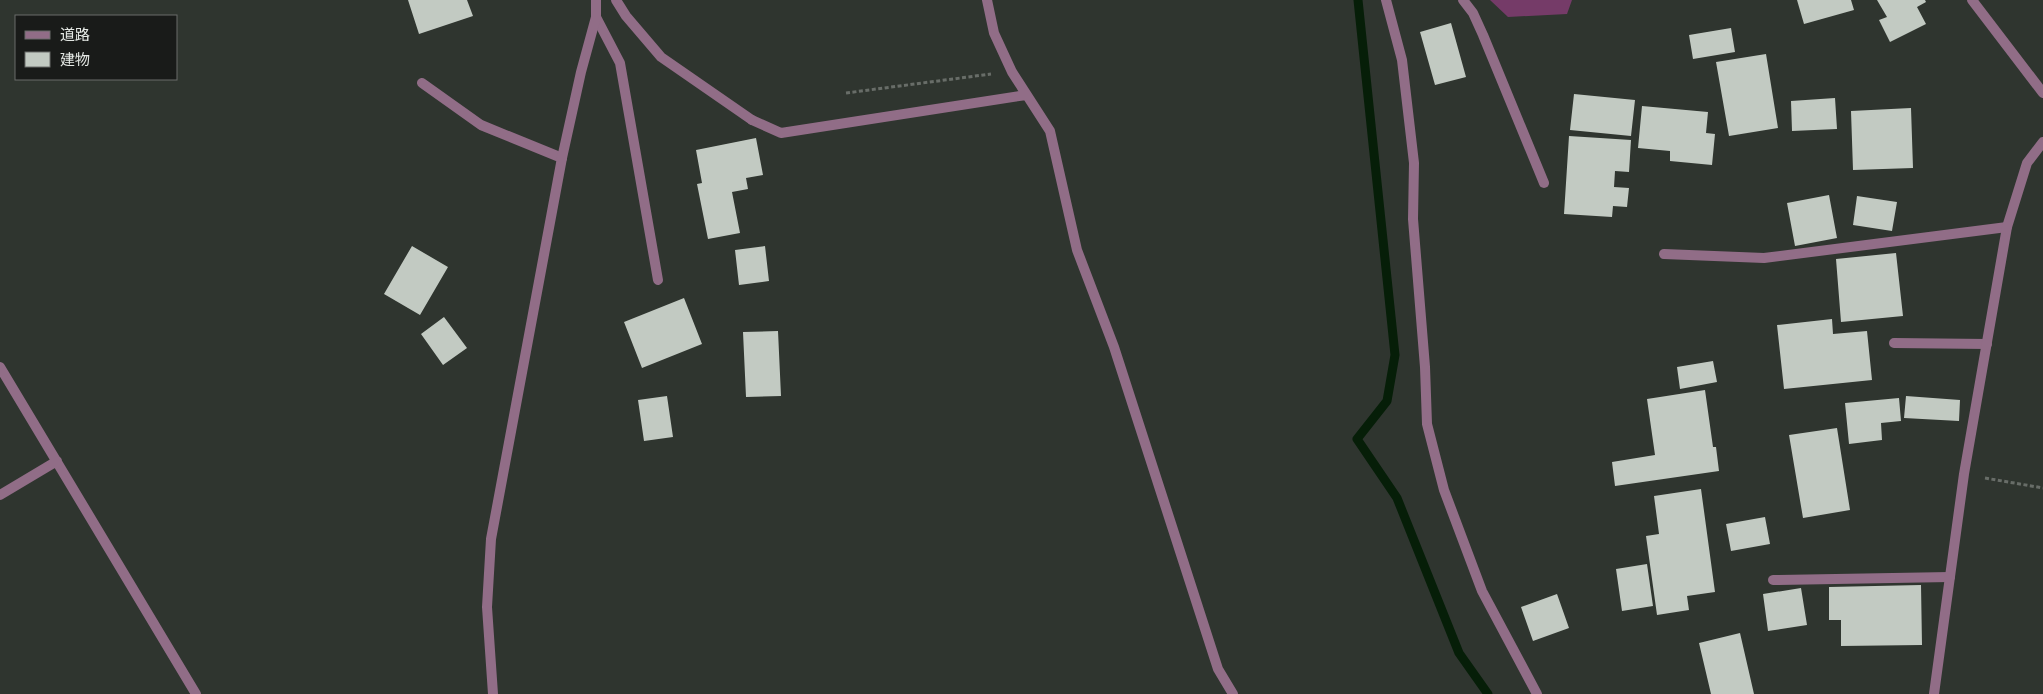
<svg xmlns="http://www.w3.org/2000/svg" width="2043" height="694" font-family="Roboto,'Noto Sans JP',sans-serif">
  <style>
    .green { fill: #753b68 }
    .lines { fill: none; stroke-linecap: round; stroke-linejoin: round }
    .stream { stroke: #061e08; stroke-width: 9 }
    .building { fill: #c2cac2 }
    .path { stroke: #686d68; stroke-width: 3; stroke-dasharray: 4 2.5; stroke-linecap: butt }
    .service { stroke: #916d87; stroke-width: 10 }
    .minor { stroke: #916d87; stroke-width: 10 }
  </style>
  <rect width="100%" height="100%" fill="#2f352f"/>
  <path class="green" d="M 1490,0 L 1572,0 L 1567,14 L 1508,17 Z"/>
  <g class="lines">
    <path class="stream" d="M 1358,0 L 1395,355 L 1387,401 L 1357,439 L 1397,498 L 1459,653 L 1488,694"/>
  </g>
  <path class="building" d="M 408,0 L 467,0 L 473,16 L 419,34 Z
    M 1797,0 L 1851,0 L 1854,10 L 1804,24 Z
    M 1877,0 L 1925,0 L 1926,2 L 1917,7 L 1926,24 L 1890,42 L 1879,20 L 1887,17 Z
    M 1451,23 L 1466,77 L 1435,85 L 1420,32 Z
    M 1731,28 L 1735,52 L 1693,59 L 1689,35 Z
    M 1766,54 L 1778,128 L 1729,136 L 1716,62 Z
    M 1574,94 L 1635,100 L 1631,136 L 1570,130 Z
    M 1835,98 L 1837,129 L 1792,131 L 1791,101 Z
    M 1642,106 L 1708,112 L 1706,133 L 1715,134 L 1712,165 L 1670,161 L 1670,151 L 1638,148 Z
    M 1911,108 L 1913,168 L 1853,170 L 1851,111 Z
    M 1569,136 L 1631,140 L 1629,172 L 1615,171 L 1614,187 L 1629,188 L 1627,207 L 1613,206 L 1612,217 L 1564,214 Z
    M 756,138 L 763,175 L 746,178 L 748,189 L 732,192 L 740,233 L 708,239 L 697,184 L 702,183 L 696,150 Z
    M 1829,195 L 1837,238 L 1795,246 L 1787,203 Z
    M 1857,196 L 1897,202 L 1892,231 L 1853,225 Z
    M 412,246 L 448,267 L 420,315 L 384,294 Z
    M 765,246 L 769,281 L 739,285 L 735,250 Z
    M 1896,253 L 1903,316 L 1841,322 L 1836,259 Z
    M 684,298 L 702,344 L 642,368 L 624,322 Z
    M 444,317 L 467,348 L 443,365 L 421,334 Z
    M 1832,319 L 1833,334 L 1867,331 L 1872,380 L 1784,389 L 1777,325 Z
    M 778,331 L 781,396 L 746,397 L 743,332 Z
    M 1713,361 L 1717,382 L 1680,389 L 1677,367 Z
    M 1705,390 L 1713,447 L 1716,447 L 1719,471 L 1615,486 L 1612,462 L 1655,455 L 1647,399 Z
    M 667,396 L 673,437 L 644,441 L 638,400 Z
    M 1906,396 L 1960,400 L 1959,421 L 1904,418 Z
    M 1899,398 L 1901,421 L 1881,423 L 1882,440 L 1849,444 L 1845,403 Z
    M 1837,428 L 1850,510 L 1803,518 L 1789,435 Z
    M 1701,489 L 1715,592 L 1687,596 L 1689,610 L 1657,615 L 1646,536 L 1659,534 L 1654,496 Z
    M 1765,517 L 1770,544 L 1731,551 L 1726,524 Z
    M 1647,564 L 1653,606 L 1622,611 L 1616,569 Z
    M 1921,585 L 1922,645 L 1841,646 L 1841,620 L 1829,620 L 1829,587 Z
    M 1801,588 L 1807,625 L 1768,631 L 1763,594 Z
    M 1557,594 L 1569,628 L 1533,641 L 1521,607 Z
    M 1740,633 L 1754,694 L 1711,694 L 1699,643 Z"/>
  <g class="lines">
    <path class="path" d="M 846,93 L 991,74
      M 1985,478 L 2043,488"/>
    <path class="service" d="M 987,0 L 994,33 L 1012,72 L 1050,131 L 1077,250 L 1114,347 L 1218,669 L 1233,694
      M 1463,0 L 1473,13 L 1483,35 L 1544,183
      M 596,17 L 620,63 L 658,280
      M 422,83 L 481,125 L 562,158
      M 752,120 L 781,133 L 1026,95
      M 1664,254 L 1764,258 L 2007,227
      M 1894,343 L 1987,344
      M 1773,580 L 1950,577"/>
    <path class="minor" d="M 616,0 L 626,16 L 661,57 L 752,120
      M 1386,0 L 1402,60 L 1414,163 L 1413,219 L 1425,367 L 1427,424 L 1444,490 L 1482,591 L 1537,694
      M 1972,0 L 2043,93
      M 0,367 L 196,694
      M 0,495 L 57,461
      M 493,694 L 487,607 L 491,539 L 562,158 L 581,72 L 596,17 L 596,0
      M 1934,694 L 1964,474 L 2007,227 L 2027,163 L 2043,142"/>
  </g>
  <rect x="15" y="15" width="162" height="65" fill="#191b19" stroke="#6a6d6a"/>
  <rect x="25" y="31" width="25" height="8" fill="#916d87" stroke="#6a6d6a"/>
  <text x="60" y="40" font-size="15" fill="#e4e8e4">道路</text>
  <rect x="25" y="52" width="25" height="15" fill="#c2cac2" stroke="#6a6d6a"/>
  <text x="60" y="65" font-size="15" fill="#e4e8e4">建物</text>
</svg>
